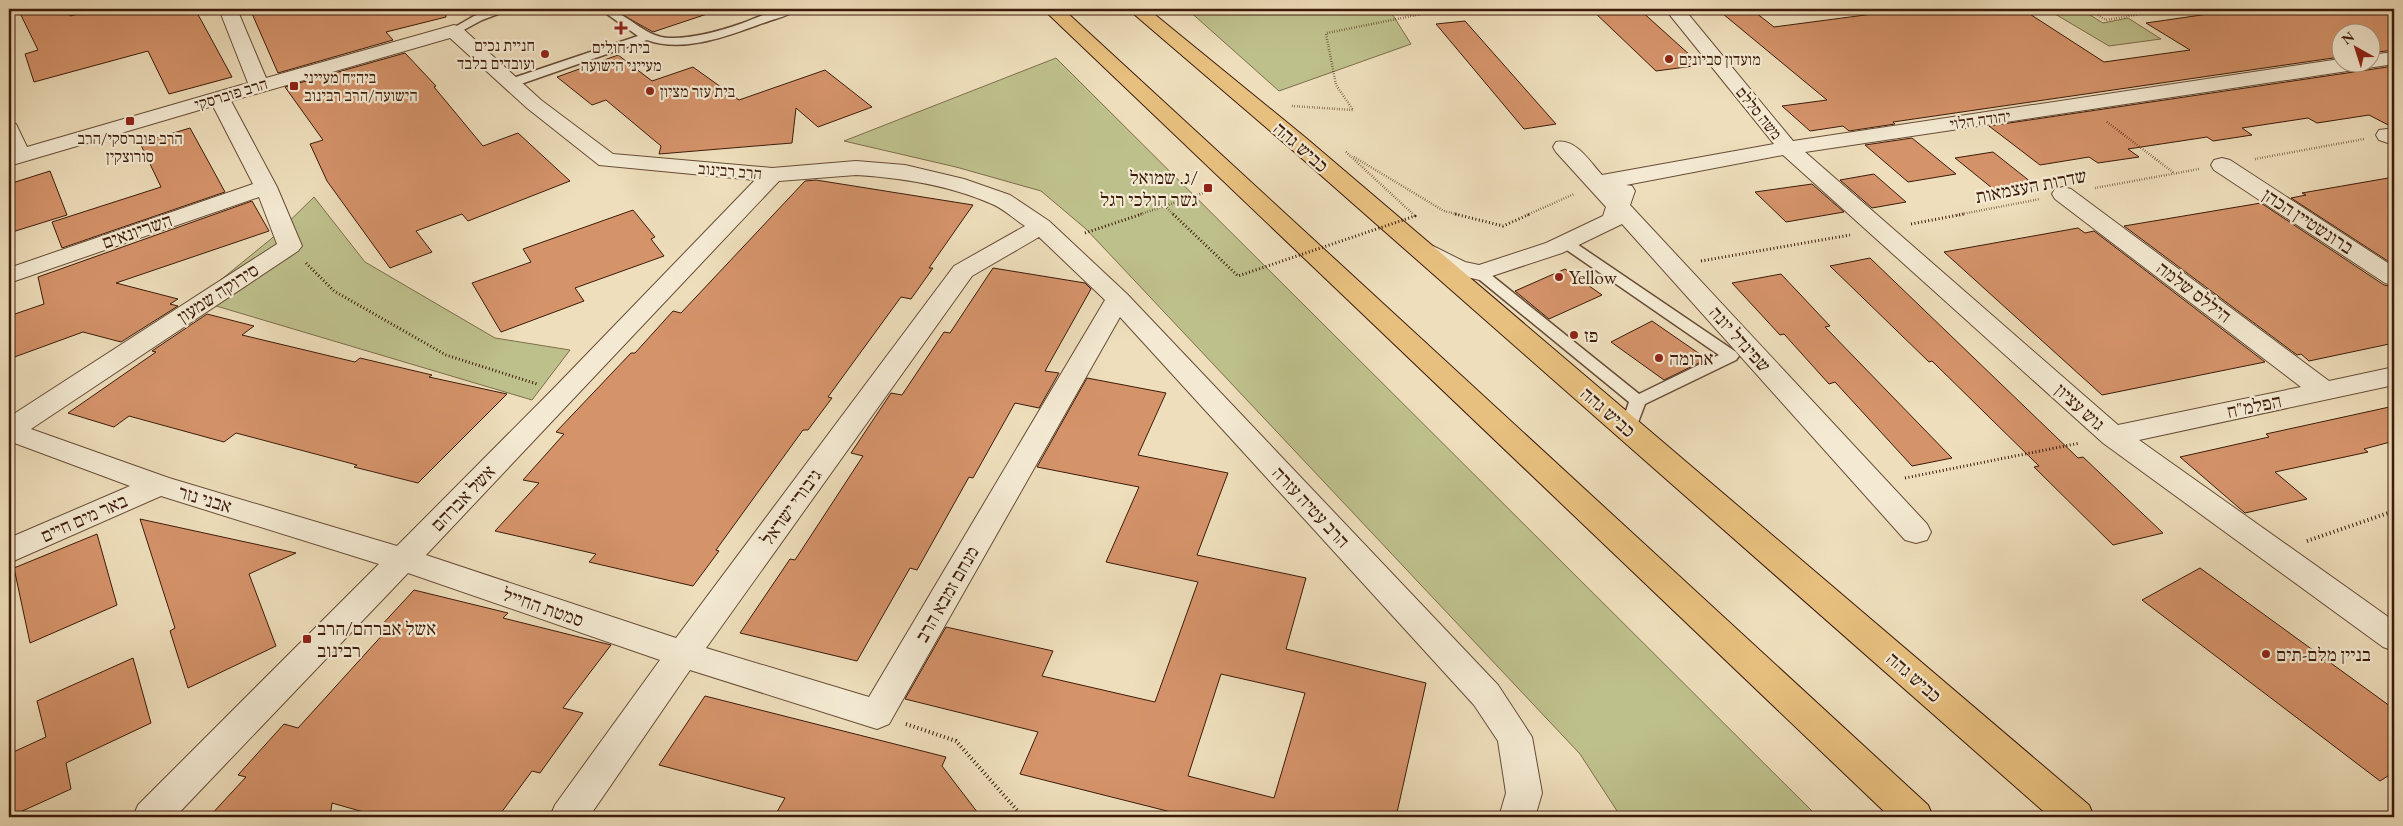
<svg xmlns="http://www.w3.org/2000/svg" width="2403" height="826" font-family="'EB Garamond','Frank Ruhl Libre',serif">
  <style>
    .green { fill: #bec08c; stroke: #7d6e4a }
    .building { fill: #d5936a; stroke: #3c1b09; fill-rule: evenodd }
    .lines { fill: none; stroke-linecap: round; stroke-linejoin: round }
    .lane-casing { stroke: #684c36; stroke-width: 3 }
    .street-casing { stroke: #684c36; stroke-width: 2 }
    .highway-casing { stroke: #3c1b09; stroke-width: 2 }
    .path-far2 { stroke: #3c1b09; stroke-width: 2.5; stroke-dasharray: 0.5 2; stroke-linecap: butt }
    .path-far1 { stroke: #3c1b09; stroke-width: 3; stroke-dasharray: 1 2.5; stroke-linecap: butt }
    .path { stroke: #3c1b09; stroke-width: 4; stroke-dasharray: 1 3; stroke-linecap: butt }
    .lane { fill: #f4ead3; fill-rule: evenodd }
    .street { fill: #f4ead3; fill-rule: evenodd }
    .highway { fill: #e7bf7e; fill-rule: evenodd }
    .path-bridge-far1 { stroke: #3c1b09; stroke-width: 2.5; stroke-dasharray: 0.5 2; stroke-linecap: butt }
    .path-bridge { stroke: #3c1b09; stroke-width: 3; stroke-dasharray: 1 2.5; stroke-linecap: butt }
    .poi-dot { fill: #8f2418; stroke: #f4ead3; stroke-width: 2 }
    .labels { text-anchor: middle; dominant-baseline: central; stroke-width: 4.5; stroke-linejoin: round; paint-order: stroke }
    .far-poi-label { font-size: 16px; fill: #3c1b09; stroke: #f4ead3; text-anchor: start }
    .far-street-label { font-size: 16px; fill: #3c1b09; stroke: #f4ead3 }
    .street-label { font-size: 19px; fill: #3c1b09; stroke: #f4ead3 }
    .poi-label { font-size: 19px; fill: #3c1b09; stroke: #f4ead3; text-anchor: start }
  </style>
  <rect width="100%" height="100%" fill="#eedebb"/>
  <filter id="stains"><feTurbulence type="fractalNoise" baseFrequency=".004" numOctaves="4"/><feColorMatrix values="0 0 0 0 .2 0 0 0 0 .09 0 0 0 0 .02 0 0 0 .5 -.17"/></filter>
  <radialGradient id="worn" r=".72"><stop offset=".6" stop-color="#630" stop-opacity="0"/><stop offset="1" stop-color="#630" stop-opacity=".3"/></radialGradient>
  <path class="green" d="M 1187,9 L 1389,9 L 1411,44 L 1279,91 Z
    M 2082,10 L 2103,23 L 2128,18 L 2161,39 L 2109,46 L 2055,14 Z
    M 1056,58 L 1818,817 L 1621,817 L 1580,754 L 1086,229 L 1041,191 L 956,167 L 844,141 Z
    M 314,197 L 365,262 L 495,338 L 570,350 L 532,400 L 196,300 L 271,239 Z"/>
  <path class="building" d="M 18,9 L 66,9 L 70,16 L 98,9 L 195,9 L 232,77 L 169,94 L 148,51 L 34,82 L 25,54 L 38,50 Z
    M 250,9 L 445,9 L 446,17 L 386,32 L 393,40 L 278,73 Z
    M 612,9 L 709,9 L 710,13 L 653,32 Z
    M 1591,9 L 1639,9 L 1701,65 L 1656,71 Z
    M 1717,9 L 1751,9 L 1774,27 L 1911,9 L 2022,9 L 2104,62 L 2190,50 L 2146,23 L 2243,9 L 2394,9 L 2394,50 L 2370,53 L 2370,32 L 2340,32 L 2340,57 L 1893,122 L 1895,124 L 1849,131 L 1843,126 L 1810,131 L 1782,106 L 1827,100 Z
    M 1465,21 L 1556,124 L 1524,129 L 1436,24 Z
    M 405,53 L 436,86 L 434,87 L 483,146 L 518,133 L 570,181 L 468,221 L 462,214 L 416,231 L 432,252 L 390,268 L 327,181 L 310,144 L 323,140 L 285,87 Z
    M 618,55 L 652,81 L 693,67 L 739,100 L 825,70 L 872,107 L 818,127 L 796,108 L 792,143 L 659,154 L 661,146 L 606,100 L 592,105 L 557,77 Z
    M 2394,66 L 2394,128 L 2369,115 L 2317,123 L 2308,118 L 2242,128 L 2252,135 L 2213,141 L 2207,137 L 2128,149 L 2139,157 L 2098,163 L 2089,157 L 2040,165 L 1989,126 Z
    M 190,128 L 225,192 L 62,248 L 52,222 L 161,187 L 140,143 Z
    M 1912,138 L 1956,174 L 1908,182 L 1865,145 Z
    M 1993,152 L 2036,186 L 1997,192 L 1955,158 Z
    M 50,171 L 67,215 L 9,233 L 9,184 Z
    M 1874,174 L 1906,202 L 1872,208 L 1840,180 Z
    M 2394,177 L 2394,265 L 2291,198 L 2306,195 L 2302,193 Z
    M 816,180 L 973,205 L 929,268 L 933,268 L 911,299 L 901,297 L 828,397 L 832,398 L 808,430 L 803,430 L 716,550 L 719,551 L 693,586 L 589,562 L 596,554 L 495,531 L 539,483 L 523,480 L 564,434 L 556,432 L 631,353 L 635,353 L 673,311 L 681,313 L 805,181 Z
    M 1812,184 L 1844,212 L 1786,222 L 1755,192 Z
    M 252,201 L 269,231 L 116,283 L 178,299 L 170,304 L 178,306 L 121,342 L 83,332 L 9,359 L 9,316 L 44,304 L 38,277 Z
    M 2261,203 L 2384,285 L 2394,287 L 2394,343 L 2309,361 L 2301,354 L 2297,355 L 2124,226 Z
    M 633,210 L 655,237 L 651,239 L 664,256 L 575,288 L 584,301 L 501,332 L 472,283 L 531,262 L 523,249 Z
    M 2078,228 L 2085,233 L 2094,231 L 2265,362 L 2102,395 L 1944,252 Z
    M 1870,258 L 2078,458 L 2083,457 L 2163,533 L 2113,545 L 2034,467 L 2039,466 L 1932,361 L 1929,362 L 1830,266 Z
    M 993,268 L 1085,283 L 1091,289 L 1045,371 L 1059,373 L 1039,408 L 1015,403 L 973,478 L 969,477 L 917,570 L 910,568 L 857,661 L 740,633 L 790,559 L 795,560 L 863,456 L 851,453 L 891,393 L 902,395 L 944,332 L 950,333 Z
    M 1565,269 L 1602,295 L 1549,319 L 1515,291 Z
    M 1781,274 L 1830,326 L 1825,327 L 1952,458 L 1912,466 L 1835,382 L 1829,384 L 1784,334 L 1780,335 L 1732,283 Z
    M 207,314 L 254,326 L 242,335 L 355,362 L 360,358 L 432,375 L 429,377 L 507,394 L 418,483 L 354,467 L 357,465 L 236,433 L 224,442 L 129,416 L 114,427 L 68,413 L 156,352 L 152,351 Z
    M 1652,321 L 1707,359 L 1664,380 L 1611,342 Z
    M 1087,378 L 1166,393 L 1138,455 L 1228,473 L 1197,555 L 1306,578 L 1286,649 L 1426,683 L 1396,817 L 1191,817 L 1020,774 L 1038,732 L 905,699 L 946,627 L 1053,651 L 1042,676 L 1155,702 L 1198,582 L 1106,562 L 1139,487 L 1037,467 ZM 1221,674 L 1305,693 L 1274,798 L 1188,776 Z
    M 2394,406 L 2394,441 L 2364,449 L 2368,452 L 2275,472 L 2307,499 L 2245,513 L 2180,457 L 2269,437 L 2266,434 Z
    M 140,519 L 296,553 L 249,574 L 276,646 L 188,688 L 170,631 L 175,628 Z
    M 97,534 L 117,605 L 30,643 L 14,568 Z
    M 2200,568 L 2394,709 L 2394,772 L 2380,781 L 2142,600 Z
    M 414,590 L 508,613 L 503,618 L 611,645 L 563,708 L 583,713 L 540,773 L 532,771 L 498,817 L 381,817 L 332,803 L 330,817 L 209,817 L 246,777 L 238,775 L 284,724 L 298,728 L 386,631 L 378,629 Z
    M 133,658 L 151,723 L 66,763 L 71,789 L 9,817 L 9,754 L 46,737 L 37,701 Z
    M 705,696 L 946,757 L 942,766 L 981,817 L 774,817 L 785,798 L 659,765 Z"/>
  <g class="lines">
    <g class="lane-casing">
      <path id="lane" d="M 496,9 L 511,9 L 482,20 L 458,33 L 450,33 L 448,31 L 474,16 Z
        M 600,9 C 628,9 642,39 672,38 C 696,38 720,31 743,23 C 761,16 778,8 797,9 C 791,15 778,18 769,21 C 732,34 686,54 647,40 L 515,86 L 507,86 L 505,83 L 507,80 L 638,36 Z
        M 1566,239 L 1571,240 L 1736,352 L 1739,356 L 1736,360 L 1645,404 L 1634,433 L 1622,433 L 1620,429 L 1629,402 L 1475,276 L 1473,273 L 1475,270 L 1485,270 L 1639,394 L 1719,355 L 1561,246 L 1559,243 Z"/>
    </g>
    <g class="street-casing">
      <path id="street" d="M 219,9 L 237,9 L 266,78 L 454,25 L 461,27 L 541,100 L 613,154 L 772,168 L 856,161 L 905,165 L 964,179 L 1010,195 L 1049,221 L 1127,294 L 1498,685 L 1532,737 L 1542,793 L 1535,817 L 1499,817 L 1506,793 L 1498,741 L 1474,705 L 1120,317 L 889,724 L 877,729 L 690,670 L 589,817 L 550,817 L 555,805 L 660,660 L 408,573 L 175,817 L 133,817 L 138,805 L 379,564 L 161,496 L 9,563 L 9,538 L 130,486 L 9,441 L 9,417 L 277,244 L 259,197 L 9,283 L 9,268 L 253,184 L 213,106 L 9,166 L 9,122 L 16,124 L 27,147 L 248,83 ZM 450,38 L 527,108 L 599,165 L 755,180 L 555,387 L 397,546 L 169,478 L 31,429 L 298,251 L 302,246 L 277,187 L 231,101 ZM 856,175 C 903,178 949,185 992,204 C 1004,209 1014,219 1025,226 L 954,266 L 676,638 L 426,555 L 779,181 ZM 1039,237 L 1105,300 L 869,697 L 706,648 L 972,276 Z
        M 1665,9 L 1684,9 L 1793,141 L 2340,59 L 2340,62 L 2370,62 L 2370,55 L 2394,52 L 2394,64 L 1805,152 L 2118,425 L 2301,387 L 2055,199 L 2052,194 L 2055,189 L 2063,187 L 2071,189 L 2329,381 L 2394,367 L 2394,385 L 2139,440 L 2394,621 L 2394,651 L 2383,647 L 2103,443 L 1783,155 L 1626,185 L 1632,186 L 1635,191 L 1630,205 L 1927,524 L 1931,532 L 1927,540 L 1916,543 L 1905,540 L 1622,224 L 1562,253 L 1480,280 L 1448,273 L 1417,256 L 1413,251 L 1417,246 L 1425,244 L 1433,246 L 1465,262 L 1479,265 L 1546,243 L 1603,216 L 1606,207 L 1556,152 L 1553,147 L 1556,142 C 1576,138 1590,162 1602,175 L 1774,144 Z
        M 2387,129 L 2394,130 L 2394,145 L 2379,140 L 2376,135 L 2379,130 Z
        M 2222,158 L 2230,160 L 2394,267 L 2394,285 L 2385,283 L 2214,170 L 2211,165 L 2214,160 Z"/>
    </g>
    <g class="highway-casing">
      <path id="highway" d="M 1043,9 L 1063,9 L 1928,805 L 1933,817 L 1890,817 Z
        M 1128,9 L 1148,9 L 1306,138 L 2089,805 L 2094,817 L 2050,817 L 1290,148 Z"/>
    </g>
    <path class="path-far2" d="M 2026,9 L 2034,14 L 2066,9
      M 2087,9 L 2106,20 L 2169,9
      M 1327,33 L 1447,9
      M 1292,106 L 1353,110 L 1336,85 L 1326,34
      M 2107,122 L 2174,173
      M 1354,157 L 1444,211 L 1460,215
      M 2255,159 L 2364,139
      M 2095,188 L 2199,169
      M 1138,215 L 1212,190
      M 1527,215 L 1574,194
      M 1957,215 L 2040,199"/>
    <path class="path-far1" d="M 1455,214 L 1503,226 L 1530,214
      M 1911,224 L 1964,214
      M 1085,233 L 1142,214
      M 1701,261 L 1850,235
      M 306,263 L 334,291 L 446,355 L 537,384
      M 1905,478 L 2080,443"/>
    <path class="path" d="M 2307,541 L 2394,511
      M 906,724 L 956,741 L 1023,817"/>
    <use href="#lane" class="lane"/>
    <use href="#street" class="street"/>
    <use href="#highway" class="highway"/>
    <path class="path-bridge-far1" d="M 1346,152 L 1414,215
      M 1165,206 L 1174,215"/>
    <path class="path-bridge" d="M 1173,214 L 1238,276 L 1415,216 L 1413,214"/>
  </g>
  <g class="poi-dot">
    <path d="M618.5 20.5h5v5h5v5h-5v5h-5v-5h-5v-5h5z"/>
    <circle cx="545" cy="54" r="5"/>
    <circle cx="1669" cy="59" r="5"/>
    <rect x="289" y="81" width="10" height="10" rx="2.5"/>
    <circle cx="650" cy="91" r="5"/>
    <rect x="125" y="116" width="10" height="10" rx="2.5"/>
    <rect x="1203" y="183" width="10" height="10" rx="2.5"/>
    <circle cx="1559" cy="277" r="5"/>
    <circle cx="1574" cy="335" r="5"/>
    <circle cx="1659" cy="358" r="5"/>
    <rect x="302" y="634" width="10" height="10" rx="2.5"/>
    <circle cx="2266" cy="654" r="5"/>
  </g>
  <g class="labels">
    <g class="far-poi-label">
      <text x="535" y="45" text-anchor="end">חניית נכים<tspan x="535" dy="18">ועובדים בלבד</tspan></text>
      <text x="621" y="47" text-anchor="middle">בית חולים<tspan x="621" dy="18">מעייני הישועה</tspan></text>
      <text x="1679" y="59">מועדון סביונים</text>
      <text x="304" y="77">ביה״ח מעייני<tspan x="304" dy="18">הישועה/הרב רבינוב</tspan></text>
      <text x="660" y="91">בית עזר מציון</text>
      <text x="130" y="138" text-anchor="middle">הרב פוברסקי/הרב<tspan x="130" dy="18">סורוצקין</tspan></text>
    </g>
    <g class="far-street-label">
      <text transform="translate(231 94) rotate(-17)">הרב פוברסקי</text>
      <text transform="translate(1759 113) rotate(51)">משה סללם</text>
      <text transform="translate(1980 120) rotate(-8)">יהודה הלוי</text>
      <text transform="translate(730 171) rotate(5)">הרב רבינוב</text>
    </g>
    <g class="street-label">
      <text transform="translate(1301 147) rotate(41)">כביש גהה</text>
      <text transform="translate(2031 186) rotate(-11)">שדרות העצמאות</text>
      <text transform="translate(2308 221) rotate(33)">ברונשטיין הכהן</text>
      <text transform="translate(137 231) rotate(-19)">השריונאים</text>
      <text transform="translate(2194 292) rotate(37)">היללס שלמה</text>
      <text transform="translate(218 293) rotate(-33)">סירוקה שמעון</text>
      <text transform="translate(1740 339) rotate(48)">שפינדל יונה</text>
      <text transform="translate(2254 406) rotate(-12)">הפלמ"ח</text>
      <text transform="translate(2080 407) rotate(42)">גוש עציון</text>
      <text transform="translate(1608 412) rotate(41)">כביש גהה</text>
      <text transform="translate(463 498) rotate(-46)">אשל אברהם</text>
      <text transform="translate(205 499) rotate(17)">אבני נזר</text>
      <text transform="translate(791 507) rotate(-54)">גיבורי ישראל</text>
      <text transform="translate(1311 507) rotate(47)">הרב עטיה עזרה</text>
      <text transform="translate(84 518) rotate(-24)">באר מים חיים</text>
      <text transform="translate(947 594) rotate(-60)">מנחם זמבא הרב</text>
      <text transform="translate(543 607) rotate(19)">סמטת החייל</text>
      <text transform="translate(1914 677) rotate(41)">כביש גהה</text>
    </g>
    <g class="poi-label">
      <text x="1198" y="177" text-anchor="end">ג. שמואל/<tspan x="1198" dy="22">גשר הולכי רגל</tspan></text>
      <text x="1569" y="277">Yellow</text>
      <text x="1584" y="335">פז</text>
      <text x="1669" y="358">ארומה</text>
      <text x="317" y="628">אשל אברהם/הרב<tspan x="317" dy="22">רבינוב</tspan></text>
      <text x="2276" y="654">בניין מלם-תים</text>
    </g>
  </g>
  <rect width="2403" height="826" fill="none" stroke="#eedebb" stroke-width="30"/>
  <rect x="10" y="10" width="2383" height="806" fill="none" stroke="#3c1b09" stroke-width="2.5"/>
  <rect x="15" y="15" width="2373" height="796" fill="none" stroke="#3c1b09"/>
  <g transform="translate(2356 48) rotate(321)"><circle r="24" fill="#f4ead3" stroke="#aa9782"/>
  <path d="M0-4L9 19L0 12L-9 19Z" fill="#8f2418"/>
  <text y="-8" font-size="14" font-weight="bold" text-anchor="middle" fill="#3c1b09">N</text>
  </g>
  <rect width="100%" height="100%" filter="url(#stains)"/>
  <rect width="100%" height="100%" fill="url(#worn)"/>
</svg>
